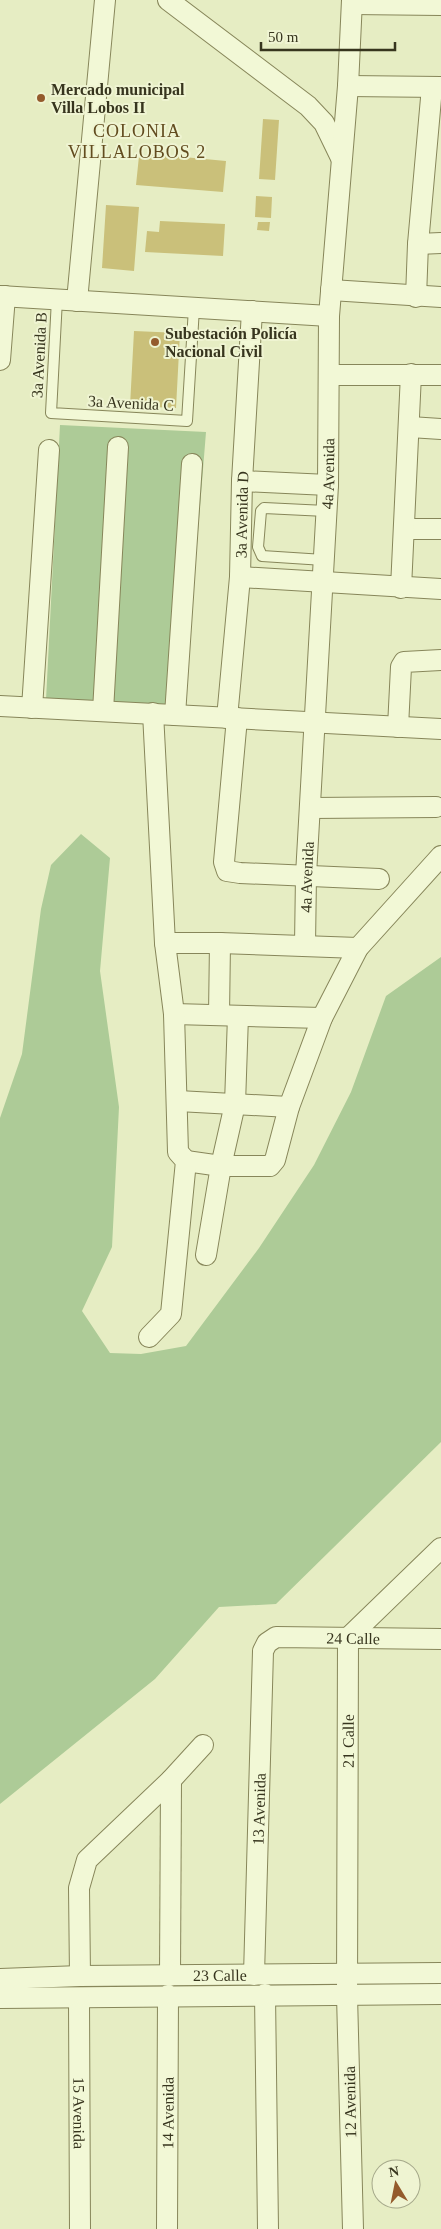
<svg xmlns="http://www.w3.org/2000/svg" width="441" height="2229" font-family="Georgia,serif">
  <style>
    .green { fill: #adcb97 }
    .building { fill: #cac07a }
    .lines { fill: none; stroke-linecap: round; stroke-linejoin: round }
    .lane-casing { stroke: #87865a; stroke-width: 12 }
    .street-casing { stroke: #87865a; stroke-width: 22 }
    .lane { stroke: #f2f8d6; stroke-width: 10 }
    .street { stroke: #f2f8d6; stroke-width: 20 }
    .poi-dot { fill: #945b2c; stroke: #eff4d2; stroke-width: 2 }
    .labels { text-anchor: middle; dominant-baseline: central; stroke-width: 4; stroke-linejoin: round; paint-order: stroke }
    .poi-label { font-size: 16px; font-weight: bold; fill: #37351e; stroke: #eff4d2; text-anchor: start }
    .street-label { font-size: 16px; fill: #37351e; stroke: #eff4d2 }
    .neighbourhood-label { font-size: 18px; letter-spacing: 1px; fill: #624c1f; stroke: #eff4d2 }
  </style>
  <rect width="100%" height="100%" fill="#e6edc3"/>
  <path class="green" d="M 60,425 L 206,432 L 184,706 L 46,700 Z
    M 81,834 L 110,858 L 100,971 L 119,1107 L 112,1247 L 82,1311 L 110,1353 L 141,1354 L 186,1346 L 259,1248 L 314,1165 L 351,1092 L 386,996 L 441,957 L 441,1442 L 276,1604 L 219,1607 L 155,1679 L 0,1804 L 0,1118 L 22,1054 L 41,909 L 51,865 Z"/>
  <path class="building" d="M 263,119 L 279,120 L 275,180 L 259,179 Z
    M 151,154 L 226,161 L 223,192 L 136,185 L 139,156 L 151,157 Z
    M 256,196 L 272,197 L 271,218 L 255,217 Z
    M 106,205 L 139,207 L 134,271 L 102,268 Z
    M 160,221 L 225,224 L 223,256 L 145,252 L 147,231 L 159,232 Z
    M 258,222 L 270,222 L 269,231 L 257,230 Z
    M 134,331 L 180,333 L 176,408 L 130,406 Z"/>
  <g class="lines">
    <g class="lane-casing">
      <path id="lane" d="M 57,299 L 51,413 L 187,421 L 194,308
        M 324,560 L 262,556 L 258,547 L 261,511 L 264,508 L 326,511"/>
    </g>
    <g class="street-casing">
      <g id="street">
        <path d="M 168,0 L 308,106 L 324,123 L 341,158"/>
        <path d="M 352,4 L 441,5"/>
        <path d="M 348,86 L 441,87"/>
        <path d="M 418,244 L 441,243"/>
        <path d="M 331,290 L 441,297"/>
        <path d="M 0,296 L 329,316"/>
        <path d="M 416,297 L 418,244 L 432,87"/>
        <path d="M 77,301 L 105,0"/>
        <path d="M 0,360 L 5,296"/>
        <path d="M 329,375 L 441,375"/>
        <path d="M 410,427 L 441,429"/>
        <path d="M 242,481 L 328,485"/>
        <path d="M 404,529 L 441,529"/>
        <path d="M 240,577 L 441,589"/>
        <path d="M 401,588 L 411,374"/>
        <path d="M 0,706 L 441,729"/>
        <path d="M 32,708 L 49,450"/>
        <path d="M 103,711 L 118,447"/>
        <path d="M 175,715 L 192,464"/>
        <path id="s1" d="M 227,718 L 240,577 L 242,481 L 252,311"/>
        <path d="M 237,718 L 224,862 L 227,871 L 240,873 L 379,879"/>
        <path d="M 398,727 L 401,667 L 404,662 L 441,660"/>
        <path d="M 311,808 L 436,807"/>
        <path d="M 165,943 L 220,943 L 358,948"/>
        <path id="s2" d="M 305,945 L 306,875 L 328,485 L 329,316 L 348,86 L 352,0"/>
        <path d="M 174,1014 L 322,1018"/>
        <path d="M 219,1015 L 220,943"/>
        <path d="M 178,1101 L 289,1107"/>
        <path d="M 186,1161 L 221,1166 L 270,1166 L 275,1160 L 289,1107 L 322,1018 L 358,948 L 441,856"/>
        <path d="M 206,1255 L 221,1166 L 235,1104 L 238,1016"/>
        <path d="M 149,1337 L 171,1314 L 186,1161 L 178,1152 L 174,1014 L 165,943 L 153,713"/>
        <path id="s3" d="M 254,1975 L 263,1651 L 267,1643 L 276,1637 L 441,1639"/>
        <path d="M 80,1976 L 79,1888 L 87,1860 L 171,1780 L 203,1745"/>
        <path d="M 170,1976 L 171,1780"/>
        <path id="s4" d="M 0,1979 L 80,1976 L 441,1973"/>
        <path d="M 265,1994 L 268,2229"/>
        <path d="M 0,1998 L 441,1994"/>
        <path id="s5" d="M 79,1998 L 80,2229"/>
        <path id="s6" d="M 167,2229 L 168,1995"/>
        <path id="s7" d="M 353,2229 L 347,1995 L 348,1638 L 441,1548"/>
      </g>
    </g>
    <use href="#lane" class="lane"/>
    <use href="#street" class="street"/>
  </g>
  <g class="poi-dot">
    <circle cx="41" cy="98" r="5"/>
    <circle cx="155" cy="342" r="5"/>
  </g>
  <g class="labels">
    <g class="poi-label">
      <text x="51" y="89">Mercado municipal<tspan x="51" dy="18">Villa Lobos II</tspan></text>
      <text x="165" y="333">Subestación Policía<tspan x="165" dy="18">Nacional Civil</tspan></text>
    </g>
    <g class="street-label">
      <text transform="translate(39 355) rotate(-87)">3a Avenida B</text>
      <text transform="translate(131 403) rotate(3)">3a Avenida C</text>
      <text stroke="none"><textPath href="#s2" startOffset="472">4a Avenida</textPath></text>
      <text stroke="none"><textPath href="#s1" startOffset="204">3a Avenida D</textPath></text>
      <text stroke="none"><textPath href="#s2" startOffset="68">4a Avenida</textPath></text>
      <text stroke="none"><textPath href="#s3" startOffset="421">24 Calle</textPath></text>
      <text stroke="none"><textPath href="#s7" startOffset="488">21 Calle</textPath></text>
      <text stroke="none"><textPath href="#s3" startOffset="166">13 Avenida</textPath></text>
      <text stroke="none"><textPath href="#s4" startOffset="220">23 Calle</textPath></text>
      <text transform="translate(350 2102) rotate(-91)">12 Avenida</text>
      <text stroke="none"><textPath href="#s6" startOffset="116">14 Avenida</textPath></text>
      <text stroke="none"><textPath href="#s5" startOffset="115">15 Avenida</textPath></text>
    </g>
    <g class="neighbourhood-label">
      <text x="137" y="131">COLONIA<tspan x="137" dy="21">VILLALOBOS 2</tspan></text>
    </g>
  </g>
  <g transform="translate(396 2184) rotate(350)"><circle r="24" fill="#eff4d2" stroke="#a5a88a"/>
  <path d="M0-4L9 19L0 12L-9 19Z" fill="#945b2c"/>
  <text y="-8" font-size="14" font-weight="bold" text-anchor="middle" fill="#37351e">N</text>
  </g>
  <path d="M261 42v8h134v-8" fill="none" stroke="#37351e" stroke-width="2.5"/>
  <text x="268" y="42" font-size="15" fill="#37351e" stroke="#eff4d2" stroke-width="4" paint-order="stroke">50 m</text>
</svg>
